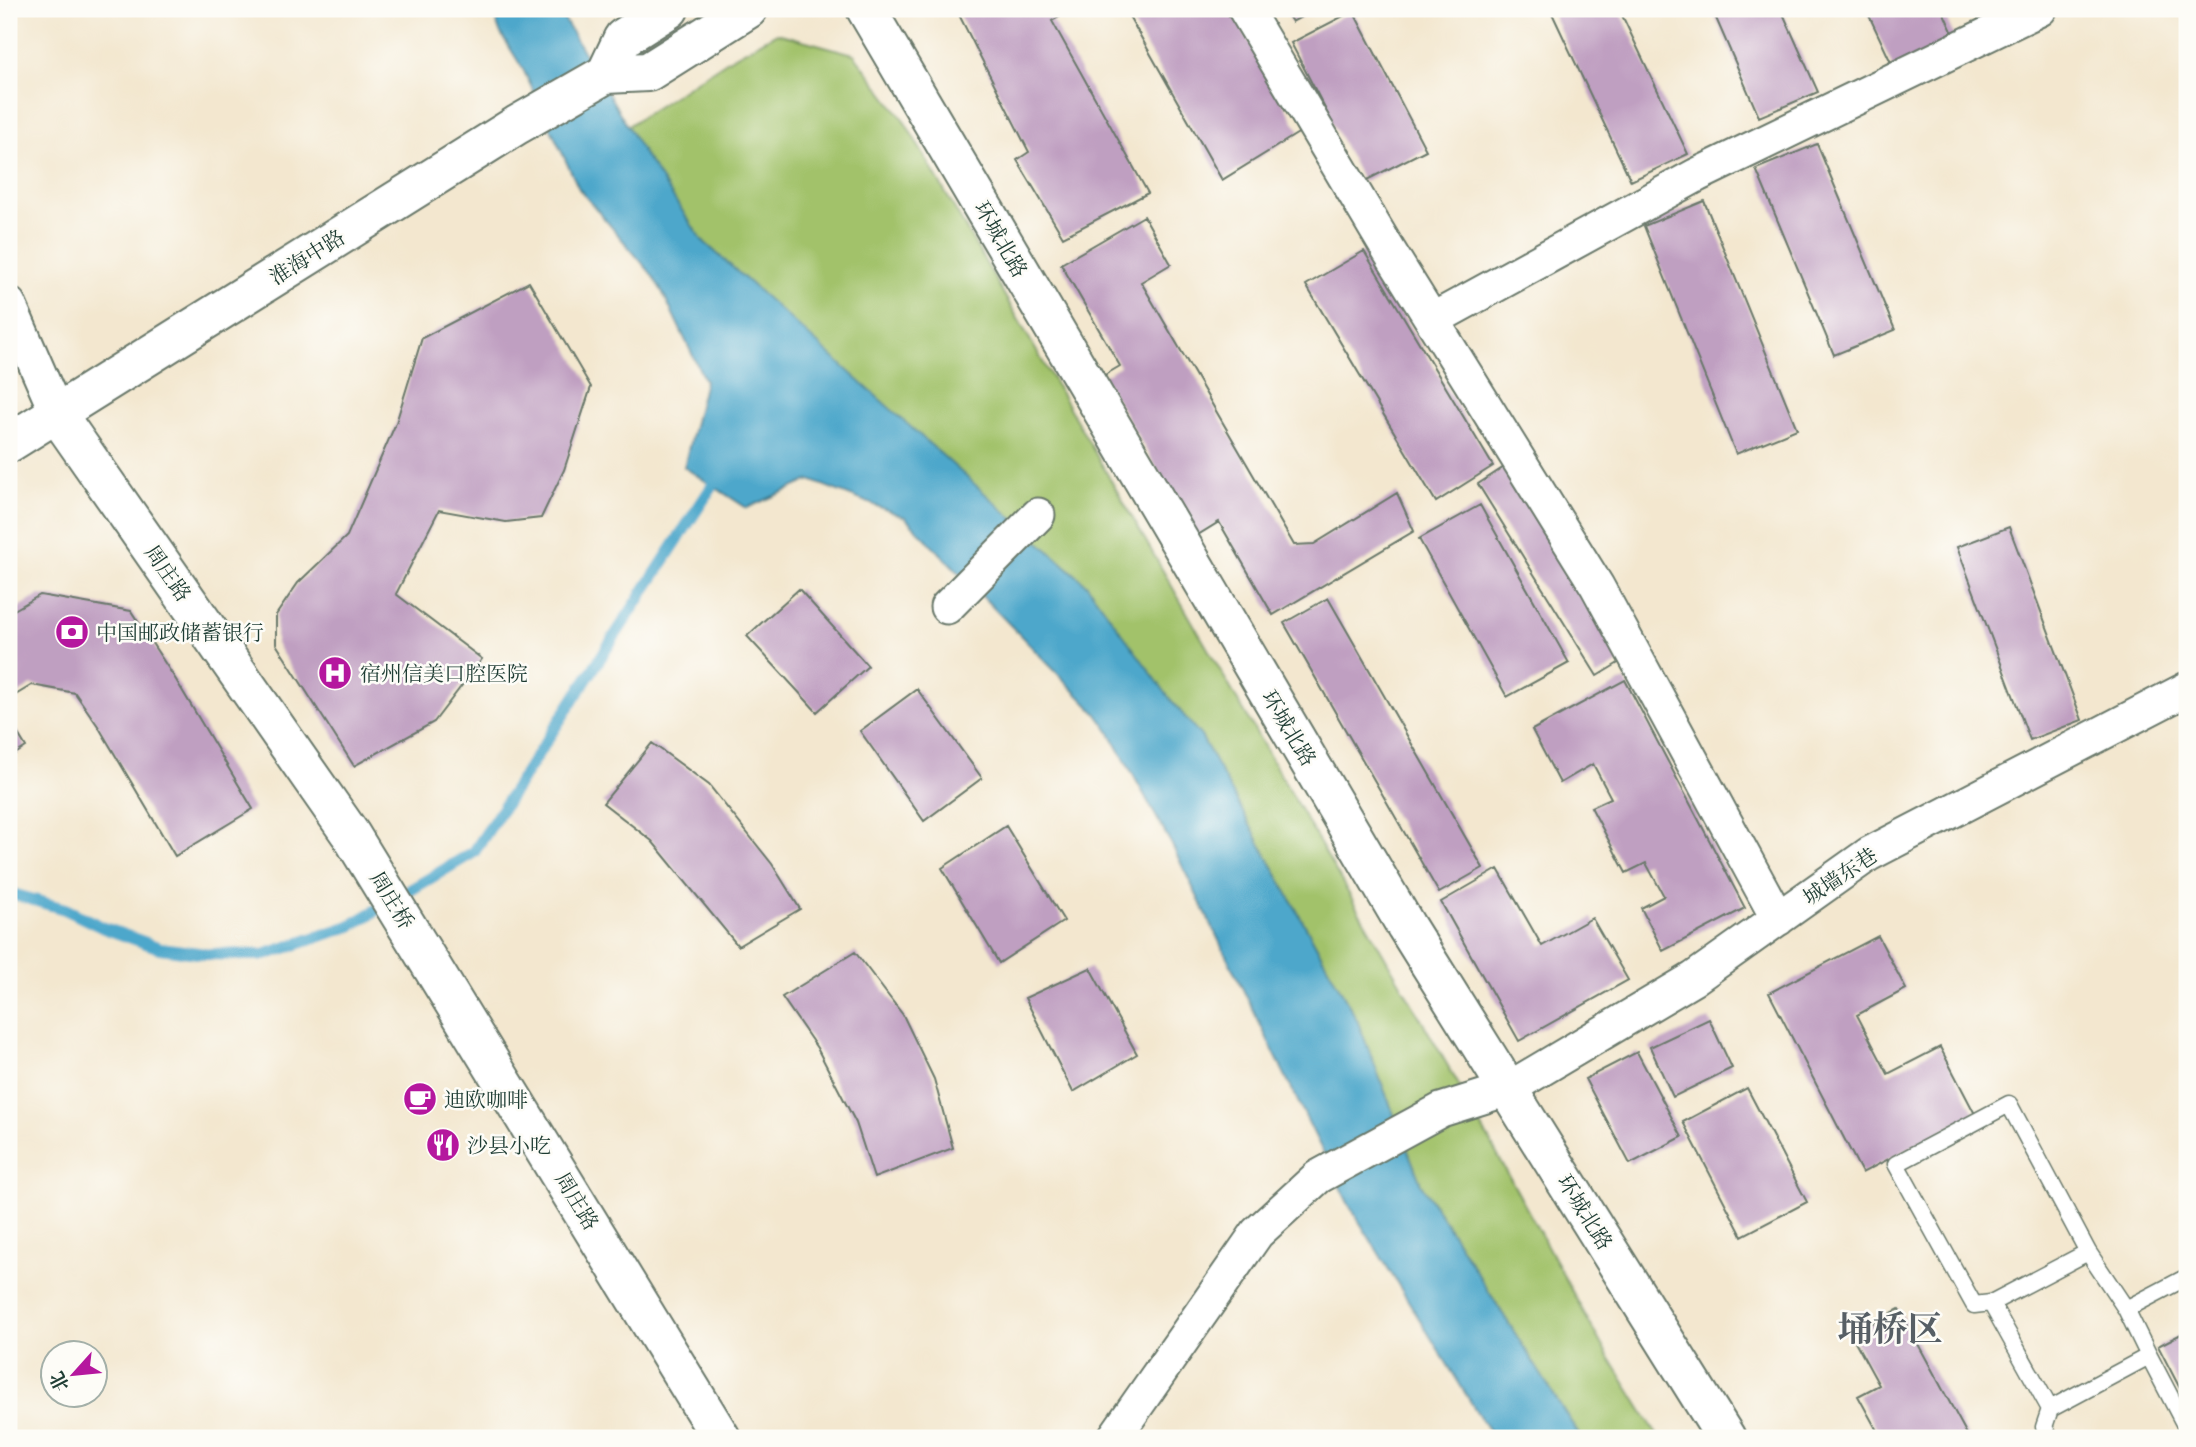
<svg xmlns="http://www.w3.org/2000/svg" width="2196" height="1447" font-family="'Libre Caslon Text','Noto Serif SC',serif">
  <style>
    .green { fill: #a2c26b; stroke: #608050; stroke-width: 2 }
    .water { fill: #4da7cb; stroke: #367280; stroke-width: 2 }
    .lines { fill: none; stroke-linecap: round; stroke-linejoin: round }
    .stream { stroke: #4da7cb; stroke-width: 12 }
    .building { fill: #bf9fc1 }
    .service-casing { stroke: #69786a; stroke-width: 19 }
    .minor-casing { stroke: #69786a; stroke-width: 37 }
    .tertiary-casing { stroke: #69786a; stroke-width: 42 }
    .secondary-casing { stroke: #69786a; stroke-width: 42 }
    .service { stroke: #fff; stroke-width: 16 }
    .minor { stroke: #fff; stroke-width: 33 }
    .tertiary { stroke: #fff; stroke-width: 38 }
    .secondary { stroke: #fff; stroke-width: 38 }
    .labels { text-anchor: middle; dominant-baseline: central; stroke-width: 5; stroke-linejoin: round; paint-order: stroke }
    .street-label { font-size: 21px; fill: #1f3d34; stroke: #fdfcf7 }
    .poi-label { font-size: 21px; fill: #1f3d34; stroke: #fdfcf7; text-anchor: start }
    .town-label { font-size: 35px; font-weight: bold; fill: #575f65; stroke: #fdfcf7 }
  </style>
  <rect width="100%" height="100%" fill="#fdfcf7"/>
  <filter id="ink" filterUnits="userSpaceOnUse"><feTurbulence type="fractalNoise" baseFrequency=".0143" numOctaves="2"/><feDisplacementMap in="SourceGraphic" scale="14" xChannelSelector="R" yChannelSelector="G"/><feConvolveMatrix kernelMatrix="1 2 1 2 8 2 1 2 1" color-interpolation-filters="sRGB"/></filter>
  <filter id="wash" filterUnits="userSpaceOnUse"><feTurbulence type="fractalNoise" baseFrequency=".00686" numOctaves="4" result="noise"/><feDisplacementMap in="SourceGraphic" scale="28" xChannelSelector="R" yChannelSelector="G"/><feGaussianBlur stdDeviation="1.57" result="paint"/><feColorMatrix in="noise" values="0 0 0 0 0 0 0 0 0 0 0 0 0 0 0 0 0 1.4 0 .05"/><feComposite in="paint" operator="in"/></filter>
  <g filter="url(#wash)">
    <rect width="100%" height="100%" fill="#f3e7cf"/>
    <path class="green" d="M 777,33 L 854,54 L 903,119 L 1460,1087 L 1601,1344 L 1659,1438 L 1581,1438 L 1421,1184 L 1357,1020 L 1201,736 L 656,203 L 614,135 L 731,58 Z"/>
    <path class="water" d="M 492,9 L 558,9 L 644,154 L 702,240 L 1086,584 L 1171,700 L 1201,736 L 1357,1020 L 1421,1184 L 1581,1438 L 1493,1438 L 1349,1205 L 1173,847 L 1109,731 L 1096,713 L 905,517 L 810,480 L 747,508 L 684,467 L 705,381 L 662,291 L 650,272 L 579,189 L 523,69 L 500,32 Z"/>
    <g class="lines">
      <path class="stream" d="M 9,893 L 65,909 L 104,928 L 160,948 L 206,954 L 264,955 L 350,926 L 474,852 L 713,485"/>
    </g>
    <g id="blocks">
      <path class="building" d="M 956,9 L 1073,9 L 1052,21 L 1148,193 L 1063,237 L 1017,160 L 1029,152 Z
        M 1125,9 L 1231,9 L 1300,132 L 1222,180 Z
        M 1284,9 L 1316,9 L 1292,22 Z
        M 1550,9 L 1619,9 L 1688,154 L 1631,181 Z
        M 1712,9 L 1781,9 L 1818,92 L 1759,117 Z
        M 1866,9 L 1942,9 L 1956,40 L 1894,69 Z
        M 1353,11 L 1426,150 L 1363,182 L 1291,43 Z
        M 1817,144 L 1895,330 L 1834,355 L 1756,169 Z
        M 1704,201 L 1797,429 L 1736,454 L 1644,226 Z
        M 1144,216 L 1171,264 L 1141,282 L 1294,545 L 1314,544 L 1397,493 L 1414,531 L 1273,615 L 1219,522 L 1196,536 L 1103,376 L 1120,366 L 1061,264 Z
        M 1364,251 L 1493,466 L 1436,502 L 1306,285 Z
        M 529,282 L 591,387 L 564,470 L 541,518 L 506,522 L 439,510 L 396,594 L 482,659 L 434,722 L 354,766 L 276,644 L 276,615 L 298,583 L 347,536 L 396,423 L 422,338 Z
        M 1506,466 L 1625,659 L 1597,676 L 1478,484 Z
        M 1480,505 L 1569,663 L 1507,697 L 1419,539 Z
        M 2009,527 L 2082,720 L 2030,740 L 1957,547 Z
        M 799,589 L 868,666 L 817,712 L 747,636 Z
        M 40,595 L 131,611 L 176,680 L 253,809 L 175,856 L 98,726 L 75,693 L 32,685 L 9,699 L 9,613 Z
        M 1328,598 L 1483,868 L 1439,893 L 1284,623 Z
        M 1625,680 L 1745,908 L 1663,951 L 1641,908 L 1664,896 L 1646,863 L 1626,873 L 1591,807 L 1611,798 L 1593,764 L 1560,783 L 1532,730 Z
        M 917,689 L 982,778 L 924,821 L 860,731 Z
        M 9,719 L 26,747 L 9,758 Z
        M 652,743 L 709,785 L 772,864 L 800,909 L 738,946 L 652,841 L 603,803 Z
        M 1006,826 L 1064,921 L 999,963 L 942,868 Z
        M 1498,869 L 1542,946 L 1592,918 L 1628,980 L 1519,1041 L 1441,902 Z
        M 1878,936 L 1906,989 L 1857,1015 L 1888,1074 L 1940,1047 L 1975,1114 L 1862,1173 L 1769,993 Z
        M 855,952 L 903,1015 L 934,1079 L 953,1148 L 874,1178 L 856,1123 L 817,1048 L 782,997 Z
        M 1090,968 L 1137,1054 L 1073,1092 L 1025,998 Z
        M 1709,1019 L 1732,1068 L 1673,1097 L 1650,1047 Z
        M 1637,1052 L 1682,1137 L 1630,1164 L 1585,1079 Z
        M 1747,1088 L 1807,1202 L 1742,1236 L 1683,1122 Z
        M 1899,1309 L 1969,1438 L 1881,1438 L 1858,1396 L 1879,1385 L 1851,1334 Z
        M 2187,1331 L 2187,1402 L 2158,1346 Z"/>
    </g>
  </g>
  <g filter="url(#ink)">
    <use href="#blocks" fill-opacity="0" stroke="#69786a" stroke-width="2"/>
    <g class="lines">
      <g class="service-casing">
        <path id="service" d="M 2088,1252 L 2126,1309 L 2149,1356 L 2050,1409 L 1991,1303 Z
          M 1991,1303 L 1974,1305 L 1896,1164 L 2009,1104 L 2088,1252
          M 2126,1309 L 2187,1277
          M 2149,1356 L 2187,1429
          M 2050,1438 L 2044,1427 L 2050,1409"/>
      </g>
      <g class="minor-casing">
        <path id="minor" d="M 1245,9 L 1389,251 L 1597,586 L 1778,919
          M 9,304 L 57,414
          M 1432,320 L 1697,175 L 2040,9
          M 947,607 L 1038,515
          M 1114,1438 L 1257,1233 L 1318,1177 L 1441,1110 L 1508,1089 L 1693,979 L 1869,854 L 2187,689"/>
      </g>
      <g class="tertiary-casing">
        <path id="tertiary" d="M 57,414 L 351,835 L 721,1438"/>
      </g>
      <g class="secondary-casing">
        <path id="secondary" d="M 866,9 L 1406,926 L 1726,1438
          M 606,74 L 623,38 L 669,9
          M 9,443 L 517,125 L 606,74 L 648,72 L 748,9"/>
      </g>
      <use href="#service" class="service"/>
      <use href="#minor" class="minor"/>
      <use href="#tertiary" class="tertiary"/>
      <use href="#secondary" class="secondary"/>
    </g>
  </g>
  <defs>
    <g id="bank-disc" transform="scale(1.75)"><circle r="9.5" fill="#b5179e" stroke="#fdfcf7"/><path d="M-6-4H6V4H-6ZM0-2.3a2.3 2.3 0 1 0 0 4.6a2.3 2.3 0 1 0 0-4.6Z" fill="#fff"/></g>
    <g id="hospital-disc" transform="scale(1.75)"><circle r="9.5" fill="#b5179e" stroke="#fdfcf7"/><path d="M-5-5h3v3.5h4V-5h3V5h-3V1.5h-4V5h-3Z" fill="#fff"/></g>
    <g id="cafe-disc" transform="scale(1.75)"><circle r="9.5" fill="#b5179e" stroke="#fdfcf7"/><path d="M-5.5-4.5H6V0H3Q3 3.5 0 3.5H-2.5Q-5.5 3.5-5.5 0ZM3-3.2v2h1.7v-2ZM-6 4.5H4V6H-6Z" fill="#fff"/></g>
    <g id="restaurant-disc" transform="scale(1.75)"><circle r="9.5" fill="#b5179e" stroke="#fdfcf7"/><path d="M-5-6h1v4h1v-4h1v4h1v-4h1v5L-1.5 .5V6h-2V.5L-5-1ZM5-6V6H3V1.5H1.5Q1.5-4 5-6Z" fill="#fff"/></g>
  </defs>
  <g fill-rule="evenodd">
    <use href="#bank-disc" x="72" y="632"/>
    <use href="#hospital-disc" x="335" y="673"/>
    <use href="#cafe-disc" x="420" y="1099"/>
    <use href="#restaurant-disc" x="443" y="1145"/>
  </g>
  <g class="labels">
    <g class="street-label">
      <text transform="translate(1001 239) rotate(60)">环城北路</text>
      <text transform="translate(307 257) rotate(-32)">淮海中路</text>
      <text transform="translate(168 573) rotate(55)">周庄路</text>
      <text transform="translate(1289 728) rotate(59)">环城北路</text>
      <text transform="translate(1840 876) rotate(-34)">城墙东巷</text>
      <text transform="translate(392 900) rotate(58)">周庄桥</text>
      <text transform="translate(577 1201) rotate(59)">周庄路</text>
      <text transform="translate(1585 1212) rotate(58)">环城北路</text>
    </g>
    <g class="poi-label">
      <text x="96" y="632">中国邮政储蓄银行</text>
      <text x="360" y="673">宿州信美口腔医院</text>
      <text x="444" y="1099">迪欧咖啡</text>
      <text x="467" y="1145">沙县小吃</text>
    </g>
    <g class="town-label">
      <text x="1890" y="1328">埇桥区</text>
    </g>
  </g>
  <rect width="2196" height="1447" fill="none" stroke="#fdfcf7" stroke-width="35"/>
  <g transform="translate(74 1374) rotate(243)"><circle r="33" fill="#fdfcf7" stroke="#a4b0a9" stroke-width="2"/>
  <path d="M0-5L12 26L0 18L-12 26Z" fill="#b5179e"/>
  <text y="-10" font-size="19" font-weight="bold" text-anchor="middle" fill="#1f3d34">北</text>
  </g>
</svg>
